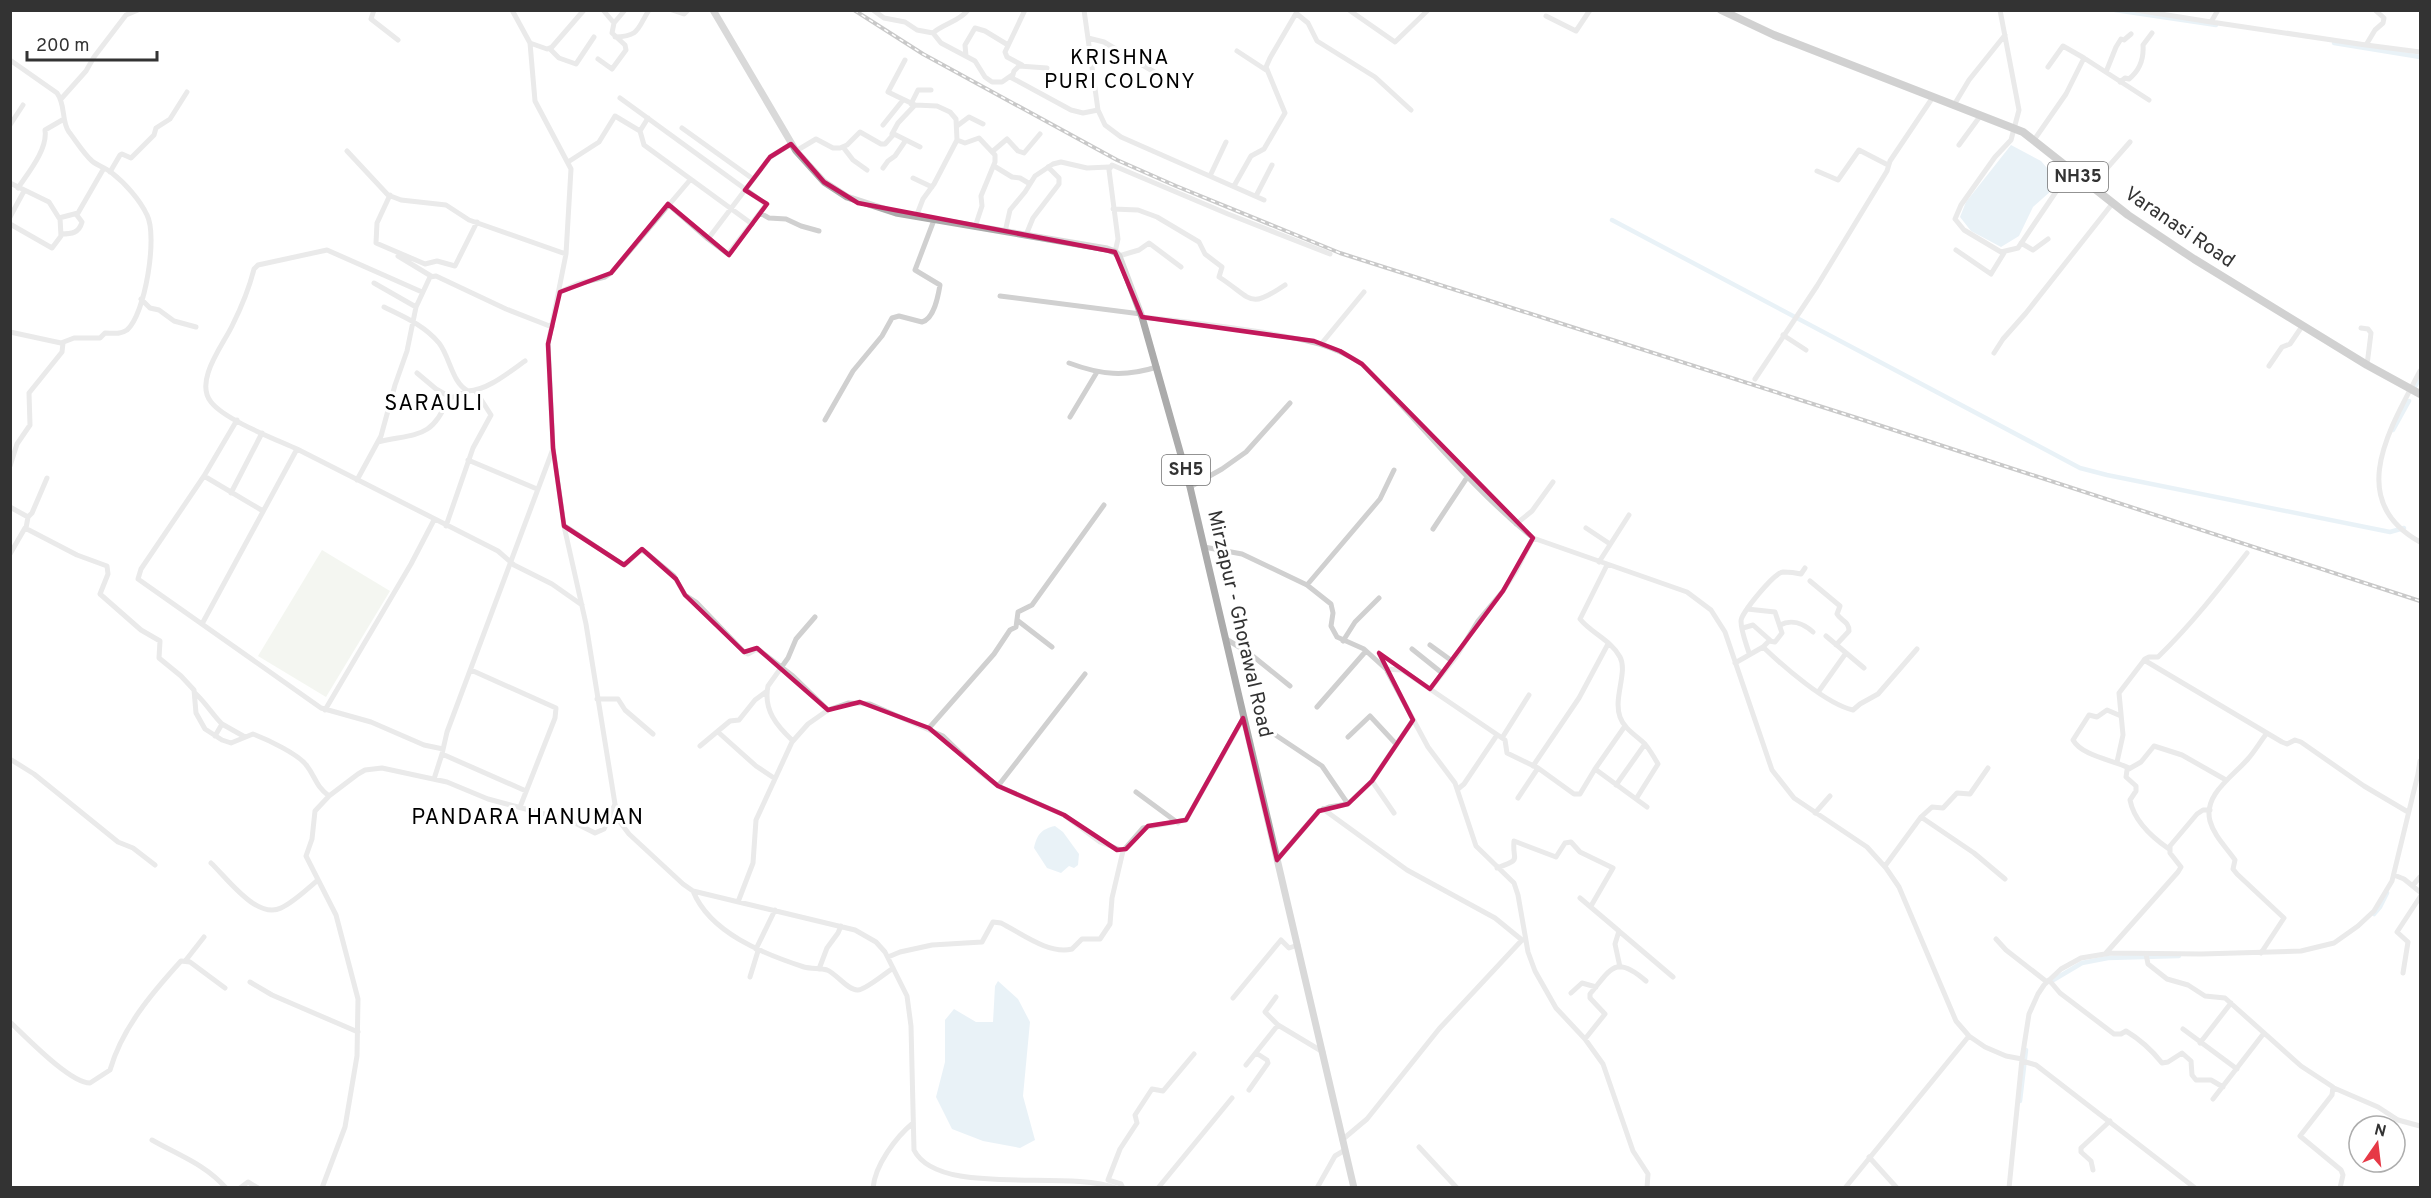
<svg xmlns="http://www.w3.org/2000/svg" width="2431" height="1198" font-family="Overpass,sans-serif">
  <style>
    .green { fill: #e6ecdf }
    .water { fill: #cfe2ee }
    .lines { fill: none; stroke-linecap: round; stroke-linejoin: round }
    .canal { stroke: #cfe2ee; stroke-width: 4.5 }
    .minor { stroke: #d0d0d0; stroke-width: 5 }
    .major { stroke: #ababab; stroke-width: 7 }
    .highway { stroke: #9a9a9a; stroke-width: 8 }
    .rail-casing { stroke: #888; stroke-width: 4 }
    .rail { stroke: #fff; stroke-width: 1.5; stroke-dasharray: 4.5; stroke-linecap: butt }
    .marked { fill: none; stroke: #c2185b; stroke-width: 4.5; stroke-linejoin: round }
    .labels { text-anchor: middle; dominant-baseline: central; stroke-width: 6; stroke-linejoin: round; paint-order: stroke }
    .shield { fill: #fff; stroke: #707070; stroke-width: 1.5 }
    .shield-label { font-size: 18px; font-weight: bold; fill: #333 }
    .street-label { font-size: 20px; fill: #333; stroke: #fff }
    .neighbourhood-label { font-size: 21px; letter-spacing: 1.5px; fill: #000; stroke: #fff }
    .quarter-label { font-size: 22px; letter-spacing: 1.5px; fill: #000; stroke: #fff }
  </style>
  <rect width="100%" height="100%" fill="#fff"/>
  <path class="green" d="M 322,550 L 390,591 L 326,697 L 258,656 Z"/>
  <path class="water" d="M 2011,145 L 2041,161 L 2054,176 L 2051,191 L 2033,207 L 2019,236 L 2001,247 L 1971,231 L 1960,217 L 1966,202 Z
    M 1055,826 L 1063,832 L 1079,854 L 1078,865 L 1074,868 L 1069,866 L 1061,873 L 1047,868 L 1034,848 C 1037,835 1041,829 1055,826 Z
    M 998,981 L 1018,999 L 1030,1022 L 1023,1096 L 1035,1140 L 1020,1148 L 983,1141 L 952,1129 L 936,1097 L 945,1062 L 945,1020 L 954,1009 L 976,1022 L 993,1022 L 995,986 Z"/>
  <g class="lines">
    <path class="canal" d="M 2115,10 L 2216,25
      M 2334,43 L 2420,57
      M 1612,220 L 2080,468 L 2107,475 L 2390,532 L 2404,528
      M 2415,387 L 2420,377
      M 2393,430 L 2409,401
      M 2374,914 L 2380,907 L 2387,893
      M 2050,982 L 2082,963 L 2108,958 L 2179,956
      M 2020,1101 L 2026,1050"/>
    <path class="minor" d="M 374,10 L 371,19 L 398,40
      M 512,10 L 530,43 L 535,101 L 571,169 L 566,254 L 548,344 L 553,448 L 564,526 L 586,624 L 615,804 L 620,822 L 629,834 L 683,884 L 693,891 L 855,930 L 876,942 L 885,952 L 907,996 L 911,1026 L 914,1150 C 938,1198 1066,1169 1116,1188
      M 603,10 L 614,23
      M 672,10 L 684,14 L 688,10
      M 873,10 L 884,18 L 905,22 L 917,30 L 933,33 L 941,43 L 975,61 L 985,77 L 992,82 L 1002,82 L 1012,75
      M 1084,10 L 1098,110 L 1105,125 L 1121,137 L 1264,200
      M 1349,10 L 1395,42 L 1428,10
      M 2000,10 L 2019,110 L 2011,140 L 1995,157 L 1961,205 L 1955,219 L 1964,230 L 2001,252 L 2018,248 L 2070,171
      M 2136,10 L 2211,22 L 2218,10
      M 1297,14 L 1308,23 L 1317,41 L 1375,77 L 1411,110
      M 1546,16 L 1576,31 L 1590,10
      M 2211,22 L 2366,45 L 2375,30 L 2383,23 L 2384,18 L 2375,10
      M 933,33 C 943,24 960,21 968,10
      M 615,37 C 640,36 637,29 649,10
      M 1088,38 L 1104,42 L 1171,82
      M 530,43 L 547,49 L 552,47 L 584,10
      M 2366,45 L 2420,52
      M 550,49 L 559,58 L 576,64 L 594,37
      M 1237,51 L 1266,70
      M 966,56 L 965,45 L 975,28 L 985,31 L 1008,45
      M 598,59 L 612,69 L 626,50 L 625,45 L 612,33 L 614,23 L 625,10
      M 10,60 L 57,93 C 66,105 61,121 69,132 C 76,141 84,154 92,161 C 98,166 106,168 112,173 C 125,183 140,200 147,215 C 158,236 145,315 127,330 C 120,335 112,333 105,333 L 100,338 L 74,338 L 61,343 L 10,332
      M 905,60 L 888,92 L 915,105 L 937,106 L 950,112 L 956,119 L 957,140 L 934,184 L 923,199 L 916,217
      M 1022,65 L 1007,57 L 1005,52 L 1025,10
      M 2048,67 L 2063,46 L 2084,58
      M 1047,68 L 1019,66 L 1014,71 L 1012,78 L 1071,110 L 1083,113 L 1098,110
      M 2106,72 L 2116,47 L 2121,39 L 2124,40 L 2131,34
      M 2120,82 L 2125,78 L 2129,79 C 2139,71 2144,59 2143,45 L 2152,33
      M 620,98 L 763,202 L 765,206 L 728,254 L 708,239 L 668,204
      M 61,99 L 86,71 L 94,57 L 126,15 L 138,10
      M 911,104 L 918,90 L 931,90
      M 1954,105 L 1969,80 L 2005,35
      M 648,118 L 640,131 L 644,145 L 752,224
      M 10,125 L 23,105
      M 883,125 L 903,100
      M 957,126 L 969,117 L 983,124
      M 682,128 L 753,179
      M 892,134 L 898,123 L 915,105
      M 957,140 L 965,143 L 979,138 L 995,155 L 995,162 L 981,196 L 982,206 L 975,227
      M 2034,140 L 2066,94 L 2084,58 L 2149,100
      M 1959,145 L 1981,115
      M 843,147 L 853,160 L 867,170
      M 347,151 L 388,195 L 401,200 L 446,205 L 469,220 L 566,254
      M 796,151 L 816,139 L 833,148 L 840,148 L 847,145 L 860,132 L 881,144 L 885,144 L 894,134 L 920,147
      M 993,151 L 1007,139 L 1018,151 L 1024,153 L 1040,134
      M 568,162 L 599,142 L 615,116 L 640,131
      M 994,166 L 1012,177 L 1020,178 L 1030,184
      M 883,168 L 888,161 L 895,156 L 906,140
      M 1817,171 L 1838,180 L 1859,150 L 1888,165
      M 110,172 L 120,155 L 122,154 L 131,158 L 154,135 L 156,128 L 170,119 L 187,92
      M 1210,176 L 1226,142
      M 913,178 L 932,187
      M 10,183 L 49,202 L 59,218 L 78,213 L 104,168
      M 1234,186 L 1251,156 L 1264,149 L 1285,113 L 1266,67 L 1270,58 L 1298,10
      M 18,188 C 28,173 48,149 45,130 L 64,119
      M 2093,189 L 2108,167 L 2130,142
      M 390,195 L 377,223 L 376,243 L 425,264 L 437,261 L 455,266 L 477,222
      M 1256,196 L 1272,165
      M 1113,209 L 1138,210 L 1157,217 L 1199,242 L 1205,254 L 1222,267 L 1219,277 C 1253,299 1248,310 1285,285
      M 760,213 L 769,218 L 786,219 L 801,226 L 819,231
      M 10,217 L 24,191
      M 10,224 L 52,248 L 61,236 L 60,218
      M 1005,232 L 1010,210 L 1025,192 L 1035,176 L 1053,164 L 1061,162 L 1087,168 L 1109,167
      M 61,234 C 72,234 79,233 82,222 L 76,214
      M 1026,235 L 1033,218 L 1059,184 L 1059,178 L 1048,167
      M 708,239 L 770,157 L 791,144
      M 2021,243 L 2033,250 L 2048,239
      M 1956,250 L 1991,274 L 2004,253
      M 1115,252 L 1118,239 L 1109,170 L 1112,165 L 1228,214 L 1330,254
      M 398,256 L 431,276
      M 1119,256 L 1139,250 L 1149,243 L 1181,267
      M 374,283 L 416,307
      M 422,292 L 327,250 L 258,265 L 254,269 C 249,289 241,308 232,326 C 223,345 194,381 211,402 C 225,420 275,439 297,449 L 498,551 L 514,565 L 552,584 L 582,605
      M 560,292 L 577,284 L 605,277 L 611,273 L 690,180
      M 1000,296 L 1141,314
      M 141,299 L 150,308 L 159,310 L 174,321 L 196,327
      M 384,307 C 404,317 424,325 439,343 C 450,357 452,383 468,391 C 488,390 509,372 525,361
      M 1142,317 C 1182,321 1222,326 1261,332 C 1299,339 1329,342 1362,364 C 1419,421 1470,487 1533,538 L 1687,592 L 1711,610 L 1725,632 L 1772,770 L 1794,798 L 1867,847 L 1886,868 L 1899,887 L 1956,1021 L 1969,1036 L 1985,1047 L 2006,1056 L 2022,1059 L 2029,1014 L 2038,994 L 2044,985 L 2061,969 L 2081,958 L 2111,953 L 2201,954 L 2301,951 L 2334,943 L 2358,926 L 2374,911 L 2392,881 L 2418,774 L 2420,775
      M 2361,328 L 2368,329 L 2371,333 L 2367,365
      M 1783,335 L 1806,350
      M 1322,343 L 1364,292
      M 1994,353 L 2003,339 L 2026,313 L 2112,204
      M 1069,363 C 1101,375 1125,377 1157,367
      M 2269,366 L 2282,347 L 2290,344 L 2303,325
      M 2420,371 C 2391,427 2344,500 2420,542
      M 417,373 L 436,389 L 450,397
      M 1755,379 L 1817,286 L 1887,171 L 1890,161 L 1933,97
      M 1070,417 L 1097,372
      M 237,420 L 204,476 L 141,569 L 138,579 L 321,708 L 371,722 L 424,745 L 443,749
      M 825,420 L 853,371 L 882,336 L 892,318 L 899,316 L 922,322 C 934,319 938,297 940,285 L 915,270 L 934,220
      M 378,442 C 417,433 432,439 448,399 L 468,391
      M 468,460 L 537,489
      M 10,466 L 17,444 L 30,425 L 29,393 L 62,352 L 63,343
      M 204,476 L 263,511
      M 357,480 L 381,436 L 395,385 L 407,351 L 416,307 L 430,277 L 436,276 L 506,309 L 552,327
      M 1190,487 L 1222,469 L 1246,452 L 1290,403
      M 231,493 L 262,433
      M 10,507 L 28,517 L 26,528
      M 28,517 L 32,513 L 47,478
      M 1516,524 L 1532,511 L 1553,482
      M 446,526 L 473,448 L 491,415 L 475,390
      M 565,526 L 622,564 L 626,564 L 640,551 L 645,552 L 674,576 L 685,595 L 696,602 L 744,652 L 748,654 L 755,650 L 759,650 L 793,676 L 828,710
      M 1586,528 L 1610,544
      M 1433,529 L 1468,476
      M 1204,547 L 1242,554 L 1307,585 L 1331,604 L 1333,613 L 1331,626 L 1337,637 L 1364,649 L 1386,669 L 1428,747 L 1455,783 L 1476,846 L 1514,883 L 1518,895 L 1528,952 L 1535,971 L 1556,1008 L 1585,1039 L 1603,1064 L 1633,1151 L 1648,1174 L 1647,1188
      M 10,554 L 25,528 L 77,555 L 107,566 L 108,574 L 100,594 L 141,630 L 160,641 L 159,658 L 181,676 L 194,690 L 196,713 L 205,729 L 222,740 L 231,743 L 253,734 C 266,739 299,754 307,766 C 316,778 315,785 329,796
      M 1599,562 L 1629,515
      M 1607,565 L 1580,619 C 1591,633 1611,640 1620,657 C 1628,672 1613,698 1620,717 C 1624,729 1637,736 1645,744 C 1650,750 1654,757 1658,764 L 1636,799
      M 1810,581 L 1840,606 L 1837,614 C 1841,621 1849,621 1849,631 L 1836,645
      M 1307,585 L 1380,499 L 1394,470
      M 1747,609 L 1775,612 L 1782,633 L 1775,642 L 1769,641 L 1763,647
      M 1017,620 L 1052,647
      M 202,624 L 297,449
      M 1780,625 C 1791,619 1803,623 1813,632
      M 1743,628 L 1753,625 L 1771,641
      M 1826,636 L 1864,668
      M 1226,639 L 1249,653 L 1290,686
      M 1343,641 L 1355,622 L 1379,598
      M 1430,645 L 1452,661
      M 1412,649 L 1442,673
      M 1749,653 C 1746,643 1741,631 1741,621 C 1741,613 1774,573 1783,572 C 1788,572 1797,573 1801,574 L 1805,568
      M 2144,660 L 2282,742 L 2287,744 L 2295,740 L 2301,742 L 2364,786 L 2408,812
      M 1735,663 L 1763,647 C 1783,666 1826,704 1853,710 L 1860,704 L 1878,694 L 1917,649
      M 1386,669 L 1402,670 L 1505,740 L 1507,753 L 1538,768 L 1574,794 L 1580,794 L 1595,769
      M 471,670 L 556,708 L 555,718 L 520,807
      M 1430,689 L 1456,657 L 1478,621 L 1503,591 L 1516,571 L 1533,538
      M 1819,691 L 1846,653
      M 195,693 C 206,703 212,714 222,724 L 215,736
      M 597,699 L 618,699 L 625,710 L 653,734
      M 1317,707 L 1366,651
      M 325,710 L 411,564 L 434,520
      M 2121,716 L 2107,710 L 2097,717 L 2089,715 L 2073,740 C 2082,756 2113,760 2129,768
      M 222,724 L 245,737
      M 1625,726 L 1595,769 L 1647,807
      M 929,728 L 994,654 L 1010,630 L 1016,627 L 1018,612 L 1032,605 L 1104,505
      M 718,732 L 756,766 L 774,778
      M 1271,732 L 1322,766 L 1348,804
      M 1348,737 L 1370,716 L 1396,744
      M 1502,738 L 1529,695
      M 793,741 C 777,726 763,710 768,686 L 788,658 L 796,639 L 815,617
      M 700,746 L 730,721 L 739,720 L 755,700 L 767,691
      M 10,759 L 34,774 L 118,842 L 133,848 L 155,865
      M 2117,762 L 2123,735 L 2119,693 L 2145,659 L 2149,657 L 2158,657 C 2191,625 2219,589 2247,553
      M 1533,766 L 1579,698 L 1608,644
      M 2418,774 L 2420,761
      M 434,779 L 442,754
      M 1372,781 L 1394,813
      M 1616,785 L 1645,744
      M 998,786 L 1085,674
      M 1458,789 L 1464,784 L 1497,735
      M 526,791 L 442,754 L 447,732 L 553,449
      M 1136,792 L 1178,823
      M 1518,798 L 1538,768
      M 1323,809 L 1407,870 L 1495,918 L 1522,940
      M 1815,813 L 1830,796
      M 1921,817 L 1932,807 L 1943,808 L 1957,793 L 1970,794 L 1988,768
      M 2169,849 C 2153,838 2134,821 2130,800 L 2136,791 L 2136,786 L 2126,777 L 2127,770 L 2141,762 L 2154,746 L 2182,755 L 2226,780
      M 1277,860 L 1319,811 L 1329,807 L 1348,804 L 1372,781 L 1413,720
      M 211,863 C 227,878 257,920 281,908 C 294,902 307,889 318,880
      M 1885,866 L 1921,817 L 1974,853 L 2005,879
      M 1497,868 C 1523,858 1512,862 1514,841 L 1556,857 L 1565,843 L 1571,842 L 1580,852 L 1613,868 L 1591,906
      M 2394,875 L 2404,879 L 2420,892
      M 2413,885 L 2420,877
      M 693,891 C 710,933 764,954 804,967 C 812,969 820,968 827,970 C 837,974 848,991 858,990 C 865,990 886,973 893,968
      M 1580,898 L 1619,931 L 1615,944 L 1620,967
      M 738,902 L 753,863 L 756,820 L 792,742 L 808,724 L 828,710 L 848,703 L 870,704 L 943,736 L 980,772 L 998,786 L 1064,815 L 1100,842 L 1123,851 L 1143,828 L 1186,820 L 1244,717
      M 1620,932 L 1673,977
      M 1996,939 L 2006,950 L 2047,982
      M 756,949 L 775,910
      M 2106,953 L 2178,872 L 2181,867 L 2170,853 L 2170,846 L 2197,814 L 2203,810 L 2210,810
      M 2261,953 L 2284,918 L 2237,874 L 2233,869 L 2235,860 C 2226,847 2214,836 2210,821 C 2203,795 2233,776 2247,760 C 2255,751 2260,742 2267,733
      M 2146,954 L 2148,964 L 2167,979 L 2188,985 L 2205,996 L 2225,998 L 2301,1066 L 2333,1087 L 2332,1095 L 2300,1136 L 2341,1170 L 2343,1175 L 2340,1188
      M 888,957 L 900,952 L 932,945 L 982,942 L 993,922 L 1001,923 C 1021,933 1049,955 1072,949 L 1082,939 L 1100,939 L 1110,924 L 1112,898 L 1123,851
      M 186,960 L 204,937
      M 819,969 L 827,948 L 838,933 L 841,926
      M 2403,973 L 2408,942 L 2397,932 L 2420,897
      M 750,977 L 758,951
      M 2049,980 L 2060,993 L 2114,1034 L 2121,1034 L 2126,1031 C 2141,1040 2151,1049 2162,1063 L 2168,1062 L 2182,1053 L 2191,1061 L 2192,1075 L 2196,1080 L 2211,1080 L 2223,1087
      M 250,982 L 272,995 L 358,1032
      M 1571,993 L 1582,983 L 1596,987
      M 1276,997 L 1265,1012 L 1278,1025
      M 1233,998 L 1281,940 L 1289,948 L 1298,945
      M 10,1022 C 26,1037 70,1083 90,1083 L 110,1070 C 122,1028 152,993 181,961 L 190,962 L 225,988
      M 2183,1029 L 2237,1069
      M 1585,1039 L 1605,1014 L 1590,998 L 1590,994 C 1611,969 1615,954 1646,981
      M 2200,1043 L 2231,1003
      M 2022,1061 L 2036,1065 L 2195,1188
      M 1246,1065 L 1278,1025 L 1323,1052
      M 2334,1088 L 2378,1107 L 2398,1120 L 2420,1126
      M 1249,1090 L 1268,1063 L 1267,1060 L 1256,1053
      M 2213,1099 L 2264,1033
      M 152,1140 C 178,1155 205,1164 226,1188
      M 1342,1140 L 1367,1119 L 1439,1029 L 1522,940 L 1525,940
      M 1419,1147 L 1457,1188
      M 1869,1157 L 1897,1188
      M 2093,1170 L 2091,1161 L 2081,1152 L 2081,1148 L 2110,1121
      M 240,1188 L 248,1182 L 258,1188
      M 322,1188 L 345,1127 L 357,1056 L 358,999 L 336,915 L 306,856 L 312,839 L 315,811 L 329,796 L 358,774 L 365,770 L 382,768 L 447,782 L 488,799 L 571,821 L 595,833 L 604,829 L 615,804
      M 873,1188 C 875,1165 896,1137 913,1123
      M 1123,1188 L 1121,1184 L 1108,1180 L 1120,1149 L 1137,1123 L 1135,1115 L 1152,1089 L 1163,1091 L 1194,1054
      M 1158,1188 L 1232,1098
      M 1317,1188 L 1335,1156 L 1345,1150
      M 1845,1188 L 1969,1036
      M 2009,1188 L 2022,1059"/>
    <path class="major" d="M 713,10 L 796,151 L 824,182 L 847,197 L 896,213 L 1107,249 L 1115,252 L 1119,256 L 1142,317 L 1190,487 L 1354,1188"/>
    <path class="highway" d="M 1721,10 L 1774,35 L 2023,132 L 2128,215 L 2194,259 L 2367,365 L 2420,394"/>
    <g class="rail-casing">
      <path id="rail" d="M 854,10 L 923,54 L 1117,160 L 1176,186 L 1340,253 L 1857,418 L 2420,601"/>
    </g>
    <use href="#rail" class="rail"/>
  </g>
  <path d="M0 0H2431V1198H0ZM 791,144 L 824,182 L 858,203 L 1115,252 L 1142,317 L 1314,341 L 1340,351 L 1362,364 L 1533,538 L 1503,591 L 1430,689 L 1379,653 L 1413,720 L 1372,781 L 1348,804 L 1319,811 L 1277,860 L 1243,718 L 1186,820 L 1148,826 L 1126,849 L 1117,850 L 1064,815 L 998,786 L 929,728 L 860,702 L 828,710 L 757,648 L 744,652 L 685,595 L 676,579 L 642,549 L 624,565 L 564,526 L 553,448 L 548,344 L 560,292 L 611,273 L 668,204 L 729,255 L 767,204 L 745,190 L 770,157 Z" fill="#fff" fill-opacity=".55" fill-rule="evenodd"/>
  <path class="marked" d="M 791,144 L 824,182 L 858,203 L 1115,252 L 1142,317 L 1314,341 L 1340,351 L 1362,364 L 1533,538 L 1503,591 L 1430,689 L 1379,653 L 1413,720 L 1372,781 L 1348,804 L 1319,811 L 1277,860 L 1243,718 L 1186,820 L 1148,826 L 1126,849 L 1117,850 L 1064,815 L 998,786 L 929,728 L 860,702 L 828,710 L 757,648 L 744,652 L 685,595 L 676,579 L 642,549 L 624,565 L 564,526 L 553,448 L 548,344 L 560,292 L 611,273 L 668,204 L 729,255 L 767,204 L 745,190 L 770,157 Z"/>
  <g class="labels">
    <g class="shield">
      <rect x="2048" y="162" width="60" height="30" rx="4.5"/>
      <rect x="1162" y="455" width="48" height="30" rx="4.5"/>
    </g>
    <g class="shield-label">
      <text x="2078" y="177">NH35</text>
      <text x="1186" y="470">SH5</text>
    </g>
    <g class="street-label">
      <text transform="translate(2179 228) rotate(34)">Varanasi Road</text>
      <text transform="translate(1239 624) rotate(77)">Mirzapur - Ghorawal Road</text>
    </g>
    <g class="neighbourhood-label">
      <text x="1120" y="58">KRISHNA<tspan x="1120" dy="24">PURI COLONY</tspan></text>
    </g>
    <g class="quarter-label">
      <text x="434" y="404">SARAULI</text>
      <text x="528" y="818">PANDARA HANUMAN</text>
    </g>
  </g>
  <rect width="2431" height="1198" fill="none" stroke="#333333" stroke-width="24"/>
  <g transform="translate(2377 1144) rotate(14)"><circle r="28" fill="#ffffff" stroke="#adadad" stroke-width="1.5"/>
  <path d="M0-4.5L10 22L0 15L-10 22Z" fill="#e63946"/>
  <text y="-9" font-size="16" font-weight="bold" text-anchor="middle" fill="#333333">N</text>
  </g>
  <path d="M27 51v9h130v-9" fill="none" stroke="#333333" stroke-width="3"/>
  <text x="36" y="51" font-size="18" fill="#333333" stroke="#ffffff" stroke-width="4.5" paint-order="stroke">200 m</text>
</svg>
